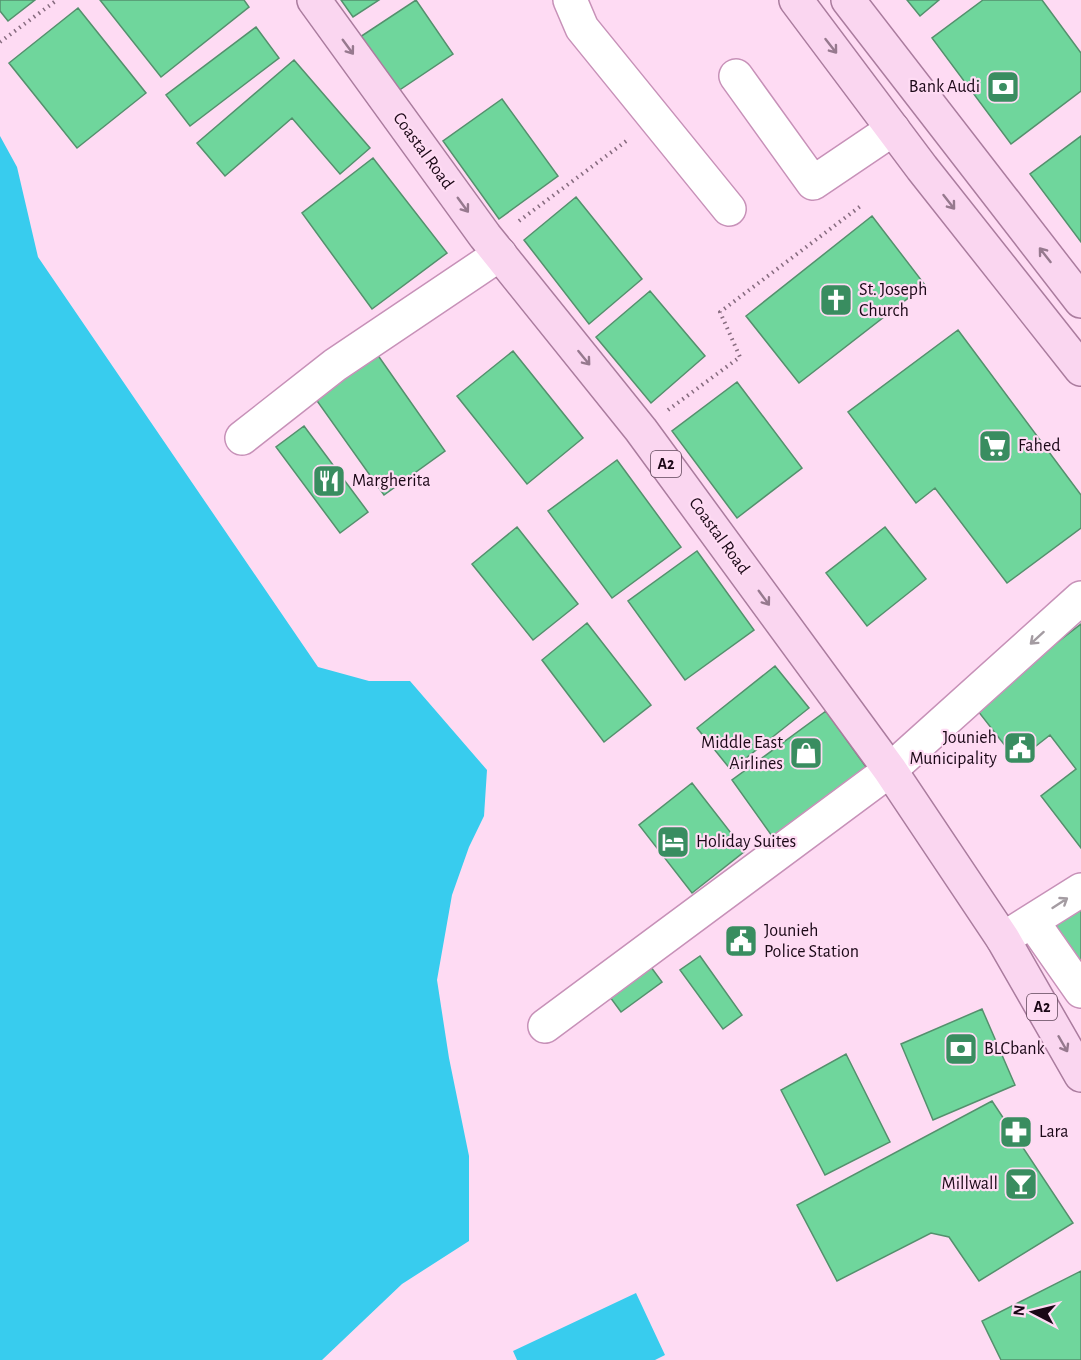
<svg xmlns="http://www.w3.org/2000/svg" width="1081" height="1360" font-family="'Alegreya Sans',sans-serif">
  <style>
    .water { fill: #38ccee }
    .building { fill: #6fd69c; stroke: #54906d; stroke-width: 1.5 }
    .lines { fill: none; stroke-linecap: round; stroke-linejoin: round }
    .minor-casing { stroke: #c791b8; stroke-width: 36 }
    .major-casing { stroke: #aa7c9e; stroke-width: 36 }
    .path { stroke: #866b7e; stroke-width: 4; stroke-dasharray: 1.5 4.5; stroke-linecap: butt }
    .minor { stroke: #fff; stroke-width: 33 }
    .major { stroke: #fad6f0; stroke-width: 33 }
    .oneway { stroke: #96798e }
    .oneway2 { stroke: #a49ca2 }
    .labels { text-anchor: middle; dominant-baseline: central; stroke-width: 4.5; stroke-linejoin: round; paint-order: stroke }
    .shield { fill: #fedbf3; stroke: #5f4759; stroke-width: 1.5 }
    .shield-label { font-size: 16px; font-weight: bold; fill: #1b0817 }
    .poi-label { font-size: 18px; fill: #1b0817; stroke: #fedbf3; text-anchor: start }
    .street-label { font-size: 18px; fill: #1b0817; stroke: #fedbf3 }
  </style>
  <rect width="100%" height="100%" fill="#fedbf3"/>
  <path class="water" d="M 0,136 L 17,167 L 38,257 L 318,667 L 369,681 L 410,681 L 487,770 L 484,816 L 469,847 L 452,895 L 437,980 L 449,1058 L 469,1156 L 469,1241 L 402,1284 L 322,1360 L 0,1360 Z
    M 636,1293 L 665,1355 L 655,1360 L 517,1360 L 513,1351 Z"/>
  <path class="building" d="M 0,0 L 35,0 L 8,21 L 0,11 Z
    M 100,0 L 244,0 L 249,7 L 161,77 Z
    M 341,0 L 379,0 L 353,17 Z
    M 416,0 L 453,54 L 398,91 L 360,37 Z
    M 907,0 L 939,0 L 920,16 Z
    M 983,0 L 1042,0 L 1081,53 L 1081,91 L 1011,144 L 932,38 Z
    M 78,8 L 146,93 L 77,148 L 9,63 Z
    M 256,27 L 279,58 L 190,126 L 166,95 Z
    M 294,60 L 370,148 L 340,174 L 292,118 L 225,176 L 197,143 Z
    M 502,99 L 558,176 L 499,219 L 443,141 Z
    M 1081,136 L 1081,242 L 1030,174 Z
    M 373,158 L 447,253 L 372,309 L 302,213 Z
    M 576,197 L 642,279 L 589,324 L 524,240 Z
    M 872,216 L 925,285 L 799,383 L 746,316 Z
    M 650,291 L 705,356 L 651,403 L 596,337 Z
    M 958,330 L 1081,495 L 1081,528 L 1007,583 L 935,488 L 916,503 L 848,412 Z
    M 513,351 L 583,438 L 527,484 L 457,396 Z
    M 377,354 L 445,451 L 384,495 L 315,398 Z
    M 737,382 L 802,468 L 737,518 L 672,431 Z
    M 304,426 L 368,512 L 340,533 L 276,447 Z
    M 617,460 L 681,547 L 612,598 L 548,511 Z
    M 517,527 L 578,604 L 533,640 L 472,564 Z
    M 885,527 L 926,579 L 867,626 L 826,573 Z
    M 697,551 L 754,630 L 685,680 L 628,601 Z
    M 587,623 L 651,705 L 604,742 L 542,660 Z
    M 1081,624 L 1081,848 L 1041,796 L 1076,769 L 1050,735 L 1017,761 L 974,706 Z
    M 775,666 L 809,708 L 731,770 L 697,728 Z
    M 826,711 L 871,774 L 777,843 L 732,780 Z
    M 692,783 L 745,851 L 692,893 L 639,825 Z
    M 1081,903 L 1081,979 L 1047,925 Z
    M 700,956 L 742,1015 L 723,1029 L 680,970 Z
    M 648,963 L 662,982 L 621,1012 L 607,993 Z
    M 982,1009 L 1015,1085 L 933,1120 L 901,1044 Z
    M 846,1054 L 890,1142 L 825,1175 L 781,1090 Z
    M 992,1101 L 1073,1223 L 979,1281 L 949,1237 L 931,1233 L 837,1281 L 797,1205 Z
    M 1081,1271 L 1081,1360 L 1001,1360 L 982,1321 Z"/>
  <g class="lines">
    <g class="minor-casing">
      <path id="minor" d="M 570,0 L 582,28 L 729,209
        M 736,76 L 813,183 L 893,129
        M 242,438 L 335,365 L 500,254
        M 1032,921 L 1081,991
        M 1003,939 L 1081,890
        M 545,1026 L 890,770 L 1081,598"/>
    </g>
    <g class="major-casing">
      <path id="major" d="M 314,0 L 485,236 L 641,430 L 890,770 L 1003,939 L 1081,1075
        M 796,0 L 922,168 L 1081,369
        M 848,0 L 1081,301"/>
    </g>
    <path class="path" d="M 0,42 L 57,0
      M 519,221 L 629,139
      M 668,410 L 740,357 L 720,312 L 862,205"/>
    <use href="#minor" class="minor"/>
    <use href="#major" class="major"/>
  </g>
  <defs><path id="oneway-shaft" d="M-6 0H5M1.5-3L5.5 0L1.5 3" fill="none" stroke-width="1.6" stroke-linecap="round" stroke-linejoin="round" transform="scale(1.5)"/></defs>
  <g class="oneway">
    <use href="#oneway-shaft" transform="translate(831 46) rotate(52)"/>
    <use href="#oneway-shaft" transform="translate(348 47) rotate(54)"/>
    <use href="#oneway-shaft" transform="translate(949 202) rotate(52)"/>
    <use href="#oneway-shaft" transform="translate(463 205) rotate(54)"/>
    <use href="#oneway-shaft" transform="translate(1045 255) rotate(-128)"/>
    <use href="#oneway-shaft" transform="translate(584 358) rotate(51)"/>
    <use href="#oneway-shaft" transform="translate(764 598) rotate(54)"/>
    <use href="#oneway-shaft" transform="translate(1063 1044) rotate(60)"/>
  </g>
  <g class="oneway2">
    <use href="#oneway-shaft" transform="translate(1037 638) rotate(138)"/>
    <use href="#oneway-shaft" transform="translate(1060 903) rotate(-33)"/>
  </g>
  <defs>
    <g id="bank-square" transform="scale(1.725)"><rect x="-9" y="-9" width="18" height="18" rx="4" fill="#398d60" stroke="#fedbf3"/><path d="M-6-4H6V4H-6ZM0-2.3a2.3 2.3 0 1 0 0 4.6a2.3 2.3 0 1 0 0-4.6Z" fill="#fff"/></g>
    <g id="church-square" transform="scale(1.725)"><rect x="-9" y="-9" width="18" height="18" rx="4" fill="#398d60" stroke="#fedbf3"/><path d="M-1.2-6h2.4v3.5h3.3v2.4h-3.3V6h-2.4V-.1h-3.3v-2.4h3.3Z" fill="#fff"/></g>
    <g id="supermarket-square" transform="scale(1.725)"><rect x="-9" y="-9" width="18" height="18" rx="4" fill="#398d60" stroke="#fedbf3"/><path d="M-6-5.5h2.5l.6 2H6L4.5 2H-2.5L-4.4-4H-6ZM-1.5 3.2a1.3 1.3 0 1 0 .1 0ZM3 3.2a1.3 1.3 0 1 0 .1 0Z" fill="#fff"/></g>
    <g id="restaurant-square" transform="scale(1.725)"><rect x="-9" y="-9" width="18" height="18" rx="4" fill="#398d60" stroke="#fedbf3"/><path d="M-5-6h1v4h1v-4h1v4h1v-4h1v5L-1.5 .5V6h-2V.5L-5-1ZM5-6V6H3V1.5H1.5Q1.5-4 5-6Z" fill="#fff"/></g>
    <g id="civic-square" transform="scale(1.725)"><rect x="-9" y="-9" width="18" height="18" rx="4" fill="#398d60" stroke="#fedbf3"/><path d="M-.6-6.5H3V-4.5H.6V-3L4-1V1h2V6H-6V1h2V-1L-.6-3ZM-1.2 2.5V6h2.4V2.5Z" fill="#fff"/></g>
    <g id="shop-square" transform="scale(1.725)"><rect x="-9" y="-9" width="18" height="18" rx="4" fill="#398d60" stroke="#fedbf3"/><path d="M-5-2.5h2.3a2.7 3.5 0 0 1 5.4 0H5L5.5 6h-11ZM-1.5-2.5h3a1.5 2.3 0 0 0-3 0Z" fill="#fff"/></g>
    <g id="hotel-square" transform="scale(1.725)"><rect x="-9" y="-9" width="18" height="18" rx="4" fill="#398d60" stroke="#fedbf3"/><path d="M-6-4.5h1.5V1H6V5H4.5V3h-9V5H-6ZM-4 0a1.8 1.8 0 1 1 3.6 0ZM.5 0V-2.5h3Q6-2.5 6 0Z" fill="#fff"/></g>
    <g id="pharmacy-square" transform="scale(1.725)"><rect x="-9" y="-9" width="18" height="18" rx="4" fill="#398d60" stroke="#fedbf3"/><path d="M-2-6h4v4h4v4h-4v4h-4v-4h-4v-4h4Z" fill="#fff"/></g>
    <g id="bar-square" transform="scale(1.725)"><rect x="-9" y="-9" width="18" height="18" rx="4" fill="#398d60" stroke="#fedbf3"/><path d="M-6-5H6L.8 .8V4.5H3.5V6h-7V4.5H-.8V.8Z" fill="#fff"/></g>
  </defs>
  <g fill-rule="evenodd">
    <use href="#bank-square" x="1003" y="87"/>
    <use href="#church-square" x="836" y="300"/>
    <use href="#supermarket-square" x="995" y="446"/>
    <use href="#restaurant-square" x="329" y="481"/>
    <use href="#civic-square" x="1020" y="748"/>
    <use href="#shop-square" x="806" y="753"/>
    <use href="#hotel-square" x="673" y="842"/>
    <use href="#civic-square" x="741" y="941"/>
    <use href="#bank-square" x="961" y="1049"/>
    <use href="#pharmacy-square" x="1016" y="1132"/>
    <use href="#bar-square" x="1021" y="1184"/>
  </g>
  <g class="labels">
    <g class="shield">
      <rect x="651" y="451" width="30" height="26" rx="4.5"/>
      <rect x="1027" y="994" width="30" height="26" rx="4.5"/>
    </g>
    <g class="shield-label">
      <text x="666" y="464">A2</text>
      <text x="1042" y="1007">A2</text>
    </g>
    <g class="poi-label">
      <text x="980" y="87" text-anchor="end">Bank Audi</text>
      <text x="859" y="290">St. Joseph<tspan x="859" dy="21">Church</tspan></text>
      <text x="1018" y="446">Fahed</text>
      <text x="352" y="481">Margherita</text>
      <text x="997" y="738" text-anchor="end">Jounieh<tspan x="997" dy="21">Municipality</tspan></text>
      <text x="783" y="743" text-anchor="end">Middle East<tspan x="783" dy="21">Airlines</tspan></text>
      <text x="696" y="842">Holiday Suites</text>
      <text x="764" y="931">Jounieh<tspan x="764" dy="21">Police Station</tspan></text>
      <text x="984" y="1049">BLCbank</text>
      <text x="1039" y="1132">Lara</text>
      <text x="998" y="1184" text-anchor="end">Millwall</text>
    </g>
    <g class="street-label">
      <text transform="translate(423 151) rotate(54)">Coastal Road</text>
      <text transform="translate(719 536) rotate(54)">Coastal Road</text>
    </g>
  </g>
  <g transform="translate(1033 1312) rotate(277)" stroke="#fedbf3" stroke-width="4.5" paint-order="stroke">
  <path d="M0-4.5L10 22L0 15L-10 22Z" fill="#1b0817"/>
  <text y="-9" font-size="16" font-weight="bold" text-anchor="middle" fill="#1b0817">N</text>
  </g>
</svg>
